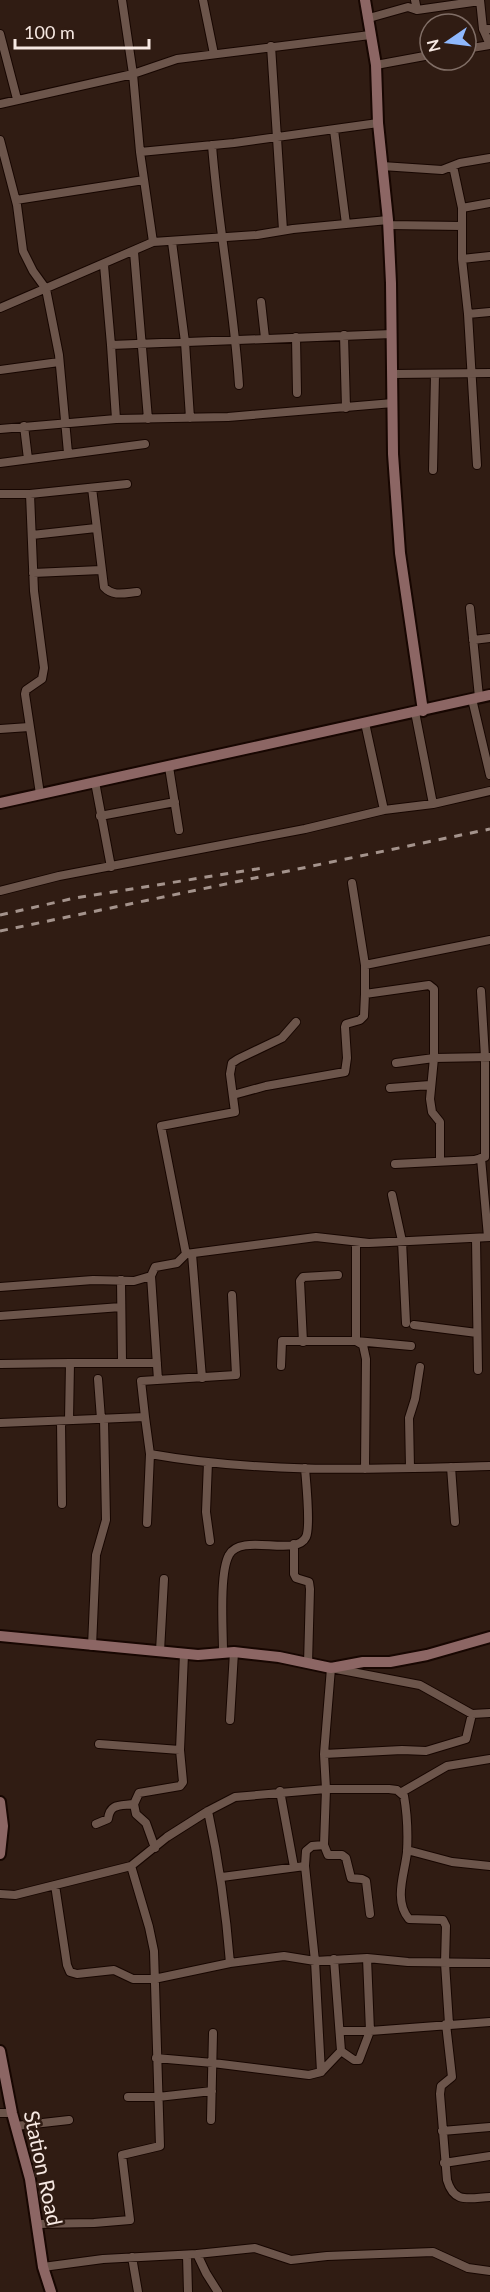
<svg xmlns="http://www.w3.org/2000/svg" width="490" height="2292" font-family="Lato,sans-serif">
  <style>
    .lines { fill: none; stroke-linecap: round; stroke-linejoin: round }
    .street-casing { stroke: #170601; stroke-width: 10 }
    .secondary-casing { stroke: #170601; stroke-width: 14 }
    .street { stroke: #6c554b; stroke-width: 8 }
    .secondary { stroke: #8c6664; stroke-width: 10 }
    .rail { stroke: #a4938c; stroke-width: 3; stroke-dasharray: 8 8; stroke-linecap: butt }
    .labels { text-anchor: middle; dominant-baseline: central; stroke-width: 5; stroke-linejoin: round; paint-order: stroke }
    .street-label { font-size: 21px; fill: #f7e9e3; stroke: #301c13 }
  </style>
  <rect width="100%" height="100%" fill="#301c13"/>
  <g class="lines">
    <g class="street-casing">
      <path id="street" d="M 122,0 L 133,74 L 140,152
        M 203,0 L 214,54
        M 415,0 L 417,10
        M 480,0 L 483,29
        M 369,18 L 408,7 L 417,10 L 480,1
        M 0,34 L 17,99
        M 271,46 L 283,230
        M 466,49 L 490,45 L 483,29 L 490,29
        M 376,65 L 430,55
        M 0,104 L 133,74 L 177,59 L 370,35
        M 334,130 L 346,224
        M 0,140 L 17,205 L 23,251 L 33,271 L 46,289 L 59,355 L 68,453
        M 212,145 C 218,225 234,305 239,385
        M 382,166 L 442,170 L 460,163 L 490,158
        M 453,166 L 462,208 L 462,259 L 468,314 L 477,465
        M 16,200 L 144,180
        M 462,208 L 490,203
        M 388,225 L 462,226
        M 153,242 L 140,152 L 234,143 L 378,123
        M 172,242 L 185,342 L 190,418
        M 134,252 L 148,419
        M 462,259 L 490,256
        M 104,265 L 111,345 L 392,334
        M 261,302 L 265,338
        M 0,308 L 153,242 L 257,235 L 293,229 L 388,220
        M 468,314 L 490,312
        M 344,335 L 346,408
        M 296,337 L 297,393
        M 111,345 L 116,419
        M 0,370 L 59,362
        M 393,374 L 490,373
        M 24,426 L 28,459
        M 0,429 L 116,419 L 228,417 L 393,403
        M 0,463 L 145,444
        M 433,470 L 435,375
        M 92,488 L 104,587 C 113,597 125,593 137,592
        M 0,494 L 30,494 L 127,484
        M 30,494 L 34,591 L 44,668 L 42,679 L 26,690 L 25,694 L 40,794
        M 32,535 L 96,528
        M 33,573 L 101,570
        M 470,608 L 479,697
        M 473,640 L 490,638
        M 472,699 L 490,775
        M 415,712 L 433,804
        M 365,723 L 384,810
        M 0,729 L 29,727
        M 169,767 L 179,830
        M 95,782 L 111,867
        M 100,816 L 175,802
        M 352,883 L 365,965 L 365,994 L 429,985 L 434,989 L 434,1058 L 430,1099 L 432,1112 L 440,1122 L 440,1161
        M 0,891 L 59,876 L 305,829 L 384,810 L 433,804 L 490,791
        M 365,965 L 490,940
        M 396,1063 L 434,1058 L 490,1057
        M 390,1088 L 430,1085
        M 233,1095 L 266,1086 L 345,1072 L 347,1058 L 345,1027 L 346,1024 L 360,1020 L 364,1016 L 365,994
        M 481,1158 L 488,1237
        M 395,1164 L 474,1160 L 485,1157 L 485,1057 L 481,991
        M 392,1195 L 402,1241 L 406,1323
        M 476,1238 L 478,1370
        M 356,1243 L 356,1341 L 411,1346
        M 186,1254 L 161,1126 L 235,1112 L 230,1074 L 232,1063 L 238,1059 L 282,1038 L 296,1022
        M 192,1254 L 202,1378
        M 151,1276 L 158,1380
        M 121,1280 L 122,1362
        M 0,1287 L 93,1280 L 134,1281 L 151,1276 L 155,1267 L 177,1263 L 186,1254 L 316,1237 L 369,1243 L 490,1237
        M 0,1316 L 121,1307
        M 414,1325 L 477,1333
        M 303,1342 L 300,1281 L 303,1277 L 338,1275
        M 70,1363 L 157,1363
        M 0,1364 L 70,1363 L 69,1420
        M 281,1366 L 282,1341 L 356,1341 L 363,1345 L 366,1359 L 365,1469
        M 98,1379 L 101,1419
        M 145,1417 L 141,1381 L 236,1375 L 232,1295
        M 61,1421 L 62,1504
        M 0,1423 L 145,1417 L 150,1454 C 262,1474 377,1469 490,1466
        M 208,1462 L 206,1512 L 210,1541
        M 451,1467 L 455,1522
        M 410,1468 L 409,1418 L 415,1399 L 420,1367
        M 147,1523 L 150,1454
        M 294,1544 L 294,1574 L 296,1578 L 309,1582 L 310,1589 L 308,1664
        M 92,1646 L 96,1555 L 106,1520 L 104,1419
        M 160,1651 L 164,1579
        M 223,1652 C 223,1630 219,1573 229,1555 C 241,1532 296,1558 306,1537 C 311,1527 306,1482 305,1468
        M 230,1720 L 234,1652
        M 99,1744 L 180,1750 L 184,1654
        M 324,1754 L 331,1668 L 420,1685 L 472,1714 L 490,1713
        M 280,1791 L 294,1867
        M 402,1792 L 447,1766 L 490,1759
        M 208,1811 C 219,1862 226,1911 230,1963 L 284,1956 L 315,1961 L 367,1958 L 408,1962 L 490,1963
        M 96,1824 L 108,1819 C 110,1803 120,1806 134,1804
        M 324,1845 L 328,1855 L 342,1855 L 346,1858 L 351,1878 L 362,1879 L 366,1881 L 370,1914
        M 155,1848 L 146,1823 L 136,1814 L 134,1804 L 139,1793 L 180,1786 L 183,1782 L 180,1750
        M 407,1850 L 452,1862 L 490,1866
        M 222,1877 L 305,1866
        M 55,1885 L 67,1965 L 70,1972 L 77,1974 L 114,1970 L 133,1979 L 154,1979 L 230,1963
        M 0,1894 L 15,1895 L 131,1866 L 167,1837 L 208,1811 L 235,1797 L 326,1789 L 324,1754 L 402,1750 L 426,1751 L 466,1739 L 472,1714
        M 446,2024 L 452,2077 L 441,2086 L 440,2094 L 447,2180 C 454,2204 468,2198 490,2197
        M 341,2031 L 370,2031 L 490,2022
        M 341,2051 L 354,2060 L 359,2060 L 370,2031 L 367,1958
        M 156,2058 L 213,2063 L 309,2075 L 321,2072 L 341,2051 L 334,1959
        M 321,2072 L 315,1961 L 305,1866 L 306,1851 L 312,1846 L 324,1845 L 326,1789 L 389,1789 L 397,1790 L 404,1796 C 407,1813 408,1834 407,1852 C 405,1873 393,1900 409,1919 L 443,1920 L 446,1926 L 445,1963 L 449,2024
        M 128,2097 L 158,2097 L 212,2091
        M 0,2113 L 12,2113
        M 211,2120 L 213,2033
        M 16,2126 L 69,2120
        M 442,2131 L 490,2127
        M 444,2163 L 490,2156
        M 37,2224 L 94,2223 L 130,2220 L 122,2155 L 160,2146 L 154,1951 L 149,1927 L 131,1866
        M 197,2254 L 255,2248 L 291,2260 L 327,2256 L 433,2252 L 468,2268 L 490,2271
        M 187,2255 L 188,2292
        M 132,2257 L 138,2292
        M 43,2267 L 103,2259 L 197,2254 L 206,2273 L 218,2292"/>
    </g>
    <g class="secondary-casing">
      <path id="secondary" d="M 365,0 L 376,65 L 378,123 L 388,220 L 391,283 L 393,454 L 400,553 L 423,711
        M 0,803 L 490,695
        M 0,1636 L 198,1655 L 234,1652 L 279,1657 L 331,1668 L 363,1662 L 390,1662 L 427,1655 L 490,1637
        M 0,1802 L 3,1826 L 0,1854
        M 0,2051 L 12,2113 L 30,2179 L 43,2267 L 51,2292"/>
    </g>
    <use href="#street" class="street"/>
    <use href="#secondary" class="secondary"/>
    <path class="rail" d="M 0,915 L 75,898 L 263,868
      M 0,931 L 490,829"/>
  </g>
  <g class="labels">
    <g class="street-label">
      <text transform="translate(44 2168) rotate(78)">Station Road</text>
    </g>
  </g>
  <g transform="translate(448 42) rotate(256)"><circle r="28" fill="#301c13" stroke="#806e66" stroke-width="1.5"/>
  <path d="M0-4.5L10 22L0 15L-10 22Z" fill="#8fb8fd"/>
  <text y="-9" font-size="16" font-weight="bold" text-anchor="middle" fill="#f7e9e3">N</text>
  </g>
  <path d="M15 39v9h134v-9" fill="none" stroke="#f7e9e3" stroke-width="3"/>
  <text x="24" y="39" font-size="18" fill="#f7e9e3" stroke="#301c13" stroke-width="4.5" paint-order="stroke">100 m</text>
</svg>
